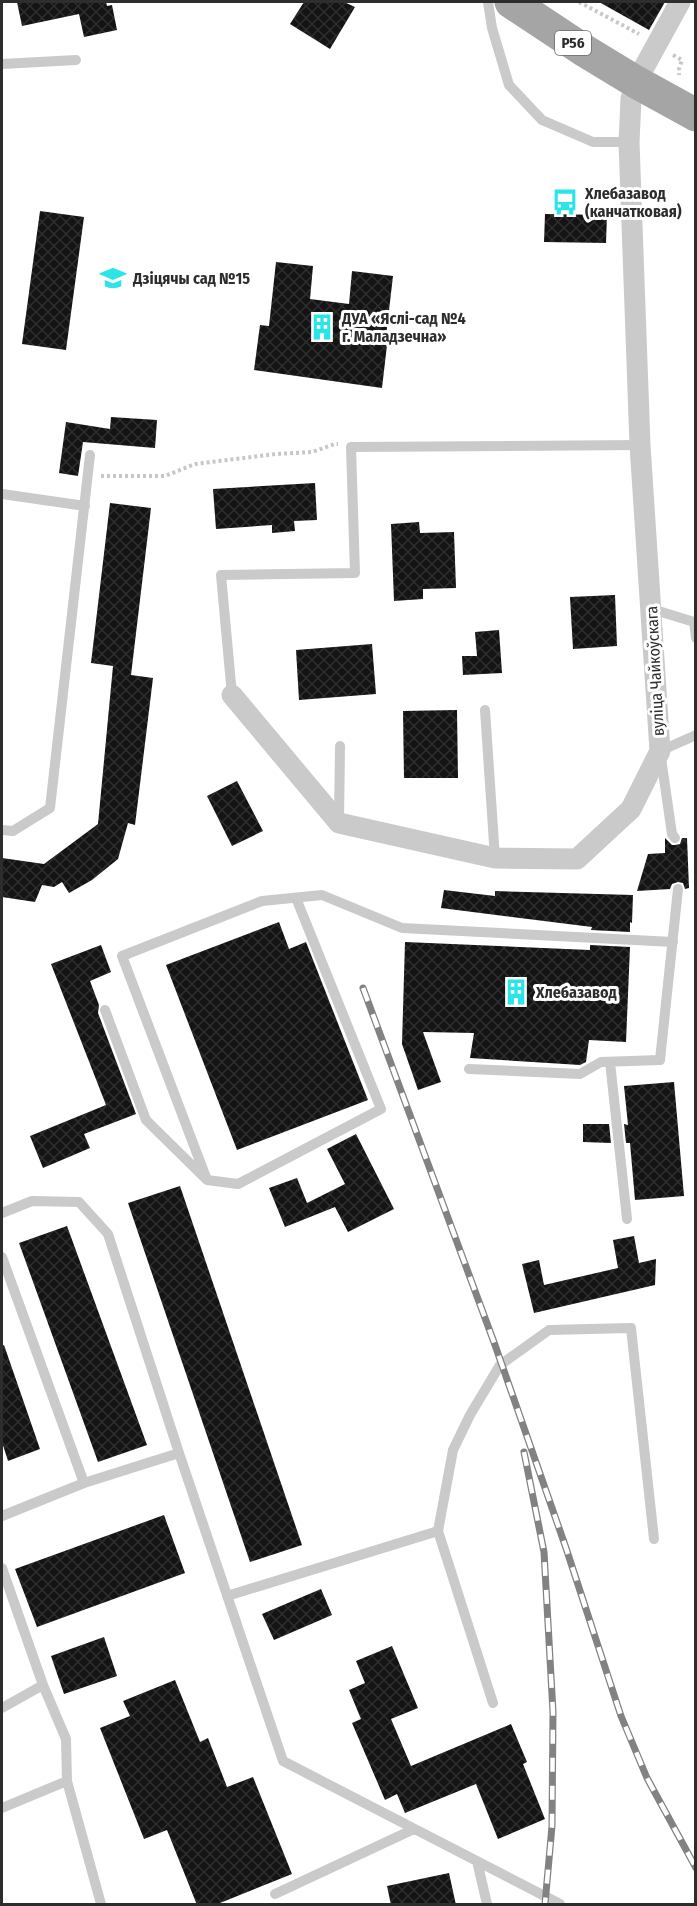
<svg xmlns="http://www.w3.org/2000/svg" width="697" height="1906" font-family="'Fira Sans Condensed',sans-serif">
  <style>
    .building { fill: url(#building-cross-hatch) }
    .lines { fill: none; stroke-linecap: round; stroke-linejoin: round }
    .path { stroke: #c7c7c7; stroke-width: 4; stroke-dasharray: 3 3; stroke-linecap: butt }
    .lane { stroke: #cacaca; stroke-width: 10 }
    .street { stroke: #cacaca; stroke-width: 21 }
    .primary { stroke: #a5a5a5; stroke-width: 33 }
    .rail-casing { stroke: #828282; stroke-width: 7 }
    .rail { stroke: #fff; stroke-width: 4.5; stroke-dasharray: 14; stroke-linecap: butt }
    .labels { text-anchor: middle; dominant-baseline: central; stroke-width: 6; stroke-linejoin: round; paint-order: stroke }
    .shield { fill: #fff; stroke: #6c6c6c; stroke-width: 1.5 }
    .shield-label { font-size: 15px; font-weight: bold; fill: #2d2d2d }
    .poi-label { font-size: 16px; font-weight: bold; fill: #2d2d2d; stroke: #fff; text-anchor: start }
    .street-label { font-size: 16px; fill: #2d2d2d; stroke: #fff }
  </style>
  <defs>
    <pattern id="building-cross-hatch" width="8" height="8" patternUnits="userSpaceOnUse" patternTransform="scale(1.5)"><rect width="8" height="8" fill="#141414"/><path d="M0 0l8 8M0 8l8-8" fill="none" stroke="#2e2e2e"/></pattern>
  </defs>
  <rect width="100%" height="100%" fill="#fff"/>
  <path class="building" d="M 17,2 L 106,2 L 107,6 L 112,5 L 117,30 L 84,37 L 79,14 L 22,26 Z
    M 304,2 L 344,2 L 355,7 L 330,49 L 290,24 Z
    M 599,2 L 665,2 L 649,30 Z
    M 40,211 L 84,217 L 66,350 L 22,344 Z
    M 545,214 L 607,215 L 606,243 L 544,242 Z
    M 276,262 L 313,266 L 310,299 L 349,304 L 352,271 L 393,276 L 385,345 L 387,345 L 382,388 L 254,370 L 260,325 L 269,326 Z
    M 111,417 L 157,420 L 155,448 L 83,442 L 78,476 L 59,473 L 66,422 L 110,429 Z
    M 315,483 L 317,520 L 294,521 L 295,531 L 272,533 L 272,525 L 216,529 L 213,489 Z
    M 110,503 L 151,508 L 131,675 L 153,678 L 135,825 L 128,823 L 118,859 L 92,880 L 69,893 L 62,882 L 54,887 L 42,885 L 35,902 L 2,897 L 2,858 L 44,864 L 98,824 L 113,666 L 91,663 Z
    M 419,522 L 420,533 L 454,532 L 456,588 L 423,589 L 423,599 L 394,601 L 391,524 Z
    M 615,595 L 617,646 L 573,649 L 570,597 Z
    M 499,630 L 502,673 L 463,675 L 462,656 L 477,656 L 475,632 Z
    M 372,644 L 376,694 L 299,700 L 296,650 Z
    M 457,710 L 458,778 L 404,778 L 403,711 Z
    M 237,781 L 263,831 L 232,846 L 207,796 Z
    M 665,838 L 672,845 L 675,845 L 680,844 L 682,838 L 687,838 L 689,888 L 685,889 L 683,883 L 678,882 L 672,884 L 670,889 L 637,891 L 648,854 L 665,853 Z
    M 444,890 L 495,896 L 495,891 L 633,895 L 632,923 L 630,922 L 630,932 L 591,930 L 592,927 L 441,908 Z
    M 279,922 L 289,949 L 306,942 L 368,1100 L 237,1150 L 166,965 Z
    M 405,942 L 590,950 L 590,945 L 630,947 L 626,1042 L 589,1040 L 586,1062 L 580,1065 L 470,1058 L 474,1033 L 423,1032 L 441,1082 L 418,1090 L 402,1044 Z
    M 101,945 L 111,972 L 90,981 L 99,1005 L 98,1013 L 136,1114 L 84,1134 L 90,1148 L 43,1168 L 30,1136 L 106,1105 L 51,964 Z
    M 674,1082 L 684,1196 L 635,1200 L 630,1143 L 626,1143 L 624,1124 L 628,1125 L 624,1086 Z
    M 583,1124 L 609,1124 L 611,1143 L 583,1142 Z
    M 356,1134 L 394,1209 L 348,1232 L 335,1207 L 285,1227 L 269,1188 L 297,1178 L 307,1203 L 345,1184 L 327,1149 Z
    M 180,1186 L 302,1545 L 250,1562 L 128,1203 Z
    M 67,1226 L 147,1445 L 98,1462 L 19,1243 Z
    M 634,1236 L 639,1263 L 656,1259 L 655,1285 L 534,1313 L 522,1264 L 539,1260 L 544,1285 L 618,1268 L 613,1240 Z
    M 4,1345 L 40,1449 L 8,1461 L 2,1442 L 2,1346 Z
    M 164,1515 L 185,1573 L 37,1627 L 15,1569 Z
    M 321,1589 L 332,1615 L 274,1640 L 262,1614 Z
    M 104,1637 L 117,1676 L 64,1694 L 51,1656 Z
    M 392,1646 L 418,1708 L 391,1719 L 411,1766 L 511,1724 L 527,1762 L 523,1764 L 545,1819 L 498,1839 L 476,1784 L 405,1813 L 397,1794 L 385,1800 L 352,1723 L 361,1719 L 349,1690 L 365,1683 L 356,1661 Z
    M 175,1680 L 200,1742 L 208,1738 L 227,1787 L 253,1777 L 292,1874 L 215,1905 L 197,1905 L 167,1830 L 144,1839 L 100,1728 L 130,1716 L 123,1701 Z
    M 449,1873 L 456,1905 L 391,1905 L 387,1886 Z"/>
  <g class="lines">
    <path class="path" d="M 579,2 L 639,34
      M 673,55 L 682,60 L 679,69 L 679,75
      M 101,476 L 165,476 L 195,464 L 276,454 L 312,452 L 335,444 L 338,444"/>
    <path class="lane" d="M 488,2 L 492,28 L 509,85 L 542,120 L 593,142 L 629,142
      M 2,64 L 76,60
      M 2,494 L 85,506
      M 652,609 L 694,622 L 696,638
      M 232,695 L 221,575 L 355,573 L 351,447 L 640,445
      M 485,710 L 495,858
      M 339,820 L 340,746
      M 2,830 L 13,831 L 50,808 L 90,455
      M 675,838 L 672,834 L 660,751 L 696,735
      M 105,1010 L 146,1120 L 207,1180 L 122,956 L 262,901 L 322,895 L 402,928 L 673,942
      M 610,1062 L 627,1219
      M 469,1069 L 580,1074 L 601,1062 L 660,1060 L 678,889
      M 207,1180 L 238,1184 L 381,1109 L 296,898
      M 2,1213 L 32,1201 L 79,1202 L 108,1234 L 179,1453 L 84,1483
      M 2,1257 L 84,1483 L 2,1516
      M 179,1453 L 283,1761 L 560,1904
      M 438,1531 L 493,1703
      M 2,1568 L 43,1685
      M 227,1596 L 438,1531 L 453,1450 L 470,1415 L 500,1365 L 549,1330 L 631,1328 L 654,1539
      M 2,1708 L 43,1685 L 66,1739 L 67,1781
      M 2,1808 L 67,1781 L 101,1904
      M 477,1861 L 487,1904
      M 275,1894 L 414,1829"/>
    <path class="street" d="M 232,695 L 339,823 L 495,858 L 577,859 L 631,809 L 660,751 L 640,445 L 629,142 L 631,99 L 636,82 L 680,2"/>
    <path class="primary" d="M 511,2 L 585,51 L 636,82 L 696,115"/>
    <g class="rail-casing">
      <path id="rail" d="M 363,988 L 495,1345 L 566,1548 L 621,1716 L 647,1778 L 696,1868
        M 524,1452 L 544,1552 L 553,1712 L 552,1826 L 545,1904"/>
    </g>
    <use href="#rail" class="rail"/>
  </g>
  <defs>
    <g id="bus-bare" transform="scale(2.07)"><path d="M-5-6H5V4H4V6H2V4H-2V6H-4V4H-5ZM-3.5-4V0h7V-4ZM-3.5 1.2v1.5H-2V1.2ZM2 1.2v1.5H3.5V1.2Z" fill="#2be4e8" stroke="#fff" stroke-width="2.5" paint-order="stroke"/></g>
    <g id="school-bare" transform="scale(2.07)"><path d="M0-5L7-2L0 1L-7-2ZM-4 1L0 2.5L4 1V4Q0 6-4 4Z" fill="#2be4e8" stroke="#fff" stroke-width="2.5" paint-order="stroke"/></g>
    <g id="building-bare" transform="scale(2.07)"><path d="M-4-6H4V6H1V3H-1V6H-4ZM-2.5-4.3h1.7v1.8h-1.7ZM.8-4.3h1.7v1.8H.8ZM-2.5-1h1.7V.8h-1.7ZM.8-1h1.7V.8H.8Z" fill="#2be4e8" stroke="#fff" stroke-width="2.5" paint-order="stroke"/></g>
  </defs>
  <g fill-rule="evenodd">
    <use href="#bus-bare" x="565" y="202"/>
    <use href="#school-bare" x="113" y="278"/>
    <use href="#building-bare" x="322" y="327"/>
    <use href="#building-bare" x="516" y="992"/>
  </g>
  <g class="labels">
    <rect class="shield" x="555" y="31" width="36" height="24" rx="4.5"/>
    <g class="shield-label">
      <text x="573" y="43">Р56</text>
    </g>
    <g class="poi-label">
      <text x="585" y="193">Хлебазавод<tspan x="585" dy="18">(канчатковая)</tspan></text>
      <text x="133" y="278">Дзіцячы сад №15</text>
      <text x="342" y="318">ДУА «Яслі-сад №4<tspan x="342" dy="18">г. Маладзечна»</tspan></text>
      <text x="536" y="992">Хлебазавод</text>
    </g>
    <g class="street-label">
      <text transform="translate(655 671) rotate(-93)">вуліца Чайкоўскага</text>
    </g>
  </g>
  <rect width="697" height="1906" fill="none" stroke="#2d2d2d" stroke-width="6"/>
</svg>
